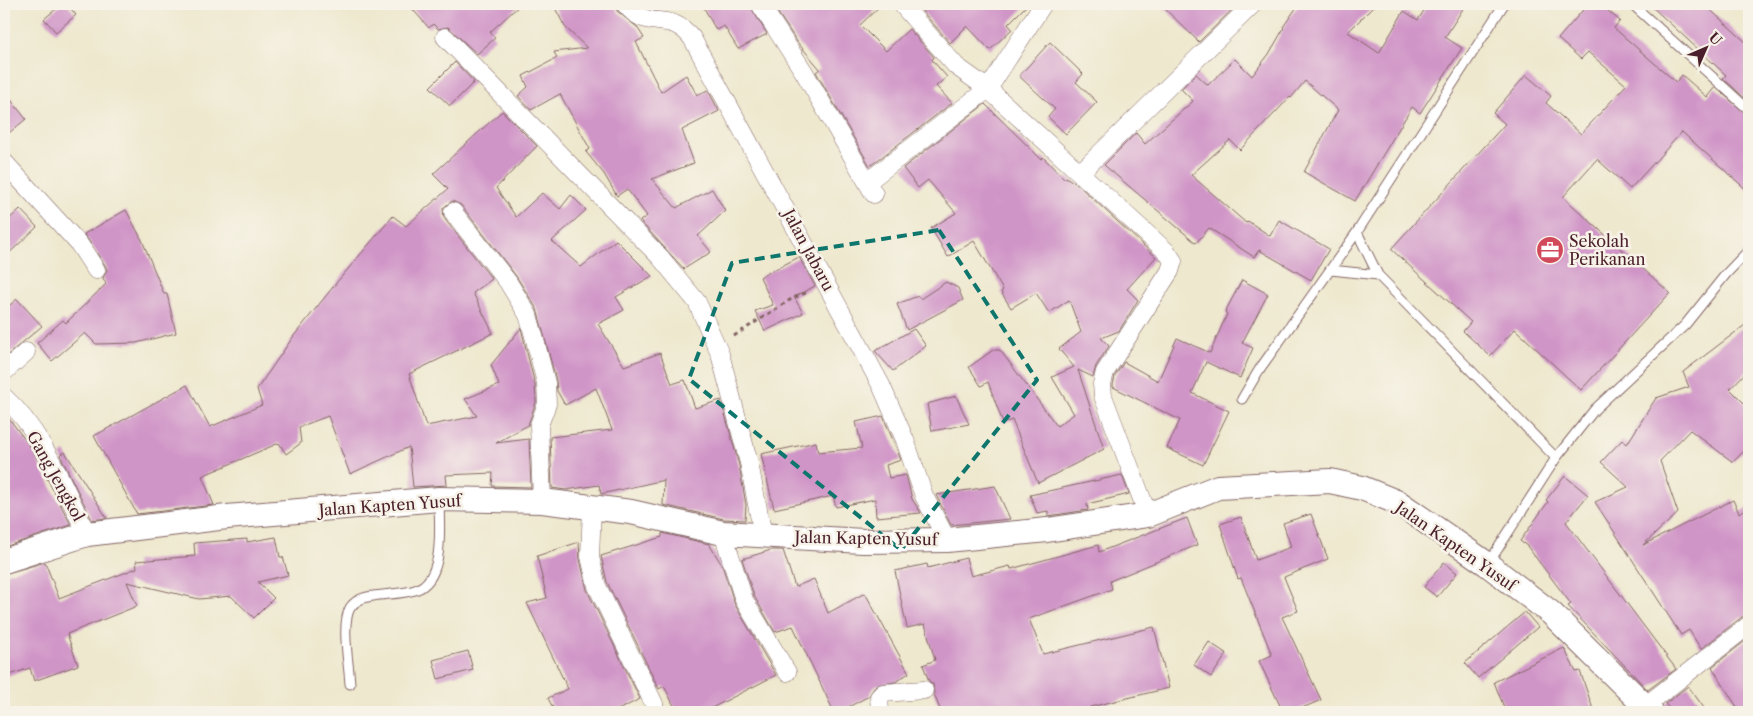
<svg xmlns="http://www.w3.org/2000/svg" width="1753" height="716" font-family="'Libre Caslon Text',serif">
  <style>
    .building { fill: #d095c7 }
    .lines { fill: none; stroke-linecap: round; stroke-linejoin: round }
    .lane-casing { stroke: #836564; stroke-width: 11 }
    .street-casing { stroke: #836564; stroke-width: 19 }
    .secondary-casing { stroke: #836564; stroke-width: 26 }
    .path { stroke: #836564; stroke-width: 3; stroke-dasharray: 4 4; stroke-linecap: butt }
    .lane { stroke: #fff; stroke-width: 9 }
    .street { stroke: #fff; stroke-width: 18 }
    .secondary { stroke: #fff; stroke-width: 24 }
    .marked { fill: none; stroke: #0f766e; stroke-width: 4; stroke-dasharray: 10 6; stroke-linejoin: round }
    .labels { text-anchor: middle; dominant-baseline: central; stroke-width: 5; stroke-linejoin: round; paint-order: stroke }
    .poi-label { font-size: 16px; fill: #4a1f2b; stroke: #f7f3e8; text-anchor: start }
    .street-label { font-size: 16px; fill: #4a1f2b; stroke: #f7f3e8 }
  </style>
  <rect width="100%" height="100%" fill="#f7f3e8"/>
  <filter id="ink" filterUnits="userSpaceOnUse"><feTurbulence type="fractalNoise" baseFrequency=".02" numOctaves="2"/><feDisplacementMap in="SourceGraphic" scale="10" xChannelSelector="R" yChannelSelector="G"/><feConvolveMatrix kernelMatrix="1 2 1 2 8 2 1 2 1" color-interpolation-filters="sRGB"/></filter>
  <filter id="wash" filterUnits="userSpaceOnUse"><feTurbulence type="fractalNoise" baseFrequency=".0096" numOctaves="4" result="noise"/><feDisplacementMap in="SourceGraphic" scale="20" xChannelSelector="R" yChannelSelector="G"/><feGaussianBlur stdDeviation="1.12" result="paint"/><feColorMatrix in="noise" values="0 0 0 0 0 0 0 0 0 0 0 0 0 0 0 0 0 1.4 0 .05"/><feComposite in="paint" operator="in"/></filter>
  <g filter="url(#wash)">
    <rect width="100%" height="100%" fill="#eee8ce"/>
    <g id="blocks">
      <path class="building" d="M 62,4 L 67,4 L 76,15 L 56,32 L 44,19 Z
        M 408,4 L 521,4 L 490,32 L 495,38 L 477,54 L 448,27 L 438,29 L 433,24 L 429,28 Z
        M 553,4 L 615,4 L 617,11 L 637,27 L 644,38 L 636,42 L 661,92 L 686,75 L 697,95 L 708,90 L 719,111 L 682,130 L 694,163 L 652,179 L 676,208 L 712,189 L 725,211 L 698,236 L 711,252 L 684,269 L 640,221 L 647,216 L 627,189 L 617,196 L 604,174 L 586,152 L 590,149 L 560,94 L 531,110 L 518,96 L 528,87 L 523,76 L 557,58 L 554,52 L 587,48 L 565,27 Z
        M 702,4 L 749,4 L 767,34 L 738,49 L 724,26 L 716,30 Z
        M 772,4 L 882,4 L 860,25 L 886,51 L 909,29 L 934,57 L 932,60 L 947,77 L 936,86 L 952,103 L 870,166 L 816,72 L 820,69 L 798,43 Z
        M 930,4 L 1028,4 L 1008,24 L 1012,29 L 990,50 L 967,26 L 950,43 L 922,11 Z
        M 1160,4 L 1238,4 L 1199,42 Z
        M 1299,4 L 1376,4 L 1348,32 L 1379,53 L 1404,11 L 1418,20 L 1428,4 L 1466,4 L 1445,37 L 1462,48 L 1420,113 L 1412,107 L 1355,201 L 1304,172 L 1338,110 L 1305,81 L 1291,98 L 1290,97 L 1240,150 L 1230,140 L 1191,175 L 1246,223 L 1248,221 L 1270,236 L 1279,220 L 1329,249 L 1311,280 L 1259,250 L 1254,257 L 1209,228 L 1196,243 L 1104,165 L 1136,133 L 1145,144 L 1193,101 L 1181,89 L 1196,74 L 1208,85 L 1235,59 L 1252,76 L 1269,54 L 1284,28 L 1283,27 Z
        M 1588,4 L 1600,4 L 1620,21 L 1614,28 L 1676,82 L 1682,75 L 1707,97 L 1715,87 L 1749,116 L 1749,192 L 1682,132 L 1630,189 L 1597,159 L 1563,197 L 1670,293 L 1581,390 L 1515,329 L 1490,356 L 1463,331 L 1471,322 L 1391,249 L 1505,124 L 1493,113 L 1526,75 L 1551,96 L 1546,103 L 1581,134 L 1626,85 L 1588,52 L 1581,59 L 1558,39 Z
        M 1649,4 L 1704,4 L 1749,45 L 1749,102 L 1723,78 L 1726,75 Z
        M 1050,42 L 1083,74 L 1076,82 L 1097,102 L 1066,134 L 1048,117 L 1055,109 L 1019,76 Z
        M 455,62 L 474,82 L 450,106 L 430,87 Z
        M 4,91 L 26,119 L 4,137 Z
        M 985,104 L 1041,159 L 1043,157 L 1064,179 L 1066,177 L 1079,186 L 1156,257 L 1127,289 L 1138,300 L 1119,331 L 1101,338 L 1109,346 L 1096,366 L 1093,377 L 1078,370 L 1104,449 L 1038,483 L 1012,420 L 1003,423 L 988,382 L 981,386 L 969,367 L 993,350 L 1000,350 L 1057,426 L 1074,414 L 1052,377 L 1074,367 L 1059,349 L 1081,332 L 1069,300 L 1049,313 L 1036,293 L 1011,308 L 1001,292 L 1003,290 L 974,241 L 948,257 L 931,228 L 956,213 L 928,180 L 918,188 L 903,168 Z
        M 502,111 L 537,146 L 496,188 L 516,217 L 542,193 L 560,209 L 571,195 L 586,210 L 552,241 L 581,267 L 616,240 L 652,276 L 616,297 L 624,310 L 598,324 L 624,366 L 660,353 L 672,384 L 685,380 L 695,408 L 721,400 L 739,465 L 746,505 L 745,520 L 724,519 L 663,505 L 664,480 L 601,494 L 599,485 L 566,490 L 552,488 L 550,437 L 612,430 L 596,388 L 565,405 L 557,391 L 556,380 L 537,309 L 516,276 L 461,205 L 452,201 L 443,208 L 444,218 L 492,279 L 473,293 L 493,333 L 409,374 L 426,426 L 477,416 L 465,399 L 499,385 L 491,365 L 521,328 L 535,385 L 536,402 L 528,425 L 496,443 L 529,439 L 531,487 L 492,486 L 493,473 L 446,475 L 447,485 L 413,487 L 409,447 L 350,474 L 328,416 L 299,427 L 301,443 L 286,454 L 279,443 L 202,476 L 214,505 L 137,514 L 94,436 L 187,385 L 210,427 L 262,405 L 257,389 L 293,337 L 337,282 L 393,216 L 406,226 L 448,189 L 433,174 Z
        M 20,209 L 37,227 L 4,258 L 4,224 Z
        M 126,210 L 142,240 L 164,294 L 167,294 L 176,333 L 136,343 L 96,344 L 85,333 L 52,361 L 37,343 L 63,320 L 66,323 L 106,284 L 103,278 L 107,270 L 105,265 L 84,234 Z
        M 799,257 L 815,286 L 794,297 L 803,313 L 765,331 L 755,311 L 773,305 L 760,277 Z
        M 1242,280 L 1268,294 L 1242,343 L 1253,348 L 1240,378 L 1206,362 L 1192,393 L 1229,411 L 1203,465 L 1167,448 L 1180,420 L 1113,387 L 1113,385 L 1115,376 L 1124,362 L 1158,381 L 1177,338 L 1210,353 L 1227,314 L 1225,312 Z
        M 946,282 L 958,288 L 963,300 L 907,330 L 897,304 L 918,296 L 920,299 Z
        M 17,299 L 42,326 L 4,358 L 4,310 Z
        M 1749,322 L 1749,369 L 1730,389 L 1749,408 L 1749,446 L 1733,462 L 1690,430 L 1660,461 L 1678,513 L 1643,545 L 1733,500 L 1739,513 L 1749,506 L 1749,615 L 1742,617 L 1701,649 L 1689,630 L 1681,635 L 1595,502 L 1628,487 L 1601,462 L 1622,440 L 1627,444 L 1656,398 L 1689,387 L 1683,372 Z
        M 914,329 L 926,346 L 893,371 L 875,351 Z
        M 956,396 L 969,424 L 932,431 L 927,404 Z
        M 4,412 L 32,449 L 71,525 L 4,547 Z
        M 883,416 L 901,460 L 886,465 L 889,478 L 906,475 L 912,499 L 921,513 L 876,517 L 875,499 L 836,507 L 833,496 L 774,509 L 761,454 L 816,442 L 818,452 L 862,448 L 856,422 Z
        M 65,452 L 107,518 L 92,520 L 60,455 Z
        M 1122,475 L 1129,494 L 1087,504 L 1088,510 L 1048,516 L 1048,511 L 1037,513 L 1030,495 Z
        M 1565,476 L 1588,495 L 1566,522 L 1676,669 L 1648,690 L 1568,606 L 1571,604 L 1527,546 L 1520,541 L 1548,502 L 1546,500 Z
        M 995,486 L 1010,519 L 951,525 L 936,495 Z
        M 1311,514 L 1328,559 L 1284,577 L 1298,611 L 1282,617 L 1321,700 L 1293,712 L 1283,712 L 1259,661 L 1272,655 L 1241,578 L 1238,579 L 1220,524 L 1241,517 L 1256,560 L 1291,547 L 1283,523 Z
        M 1187,518 L 1197,545 L 1110,581 L 1112,589 L 1029,619 L 1043,654 L 1154,627 L 1169,688 L 1090,707 L 1092,712 L 941,712 L 934,694 L 933,684 L 929,681 L 923,665 L 935,660 L 925,624 L 907,628 L 895,571 L 927,564 L 928,568 L 966,558 L 971,576 L 1010,566 L 1011,569 L 1098,545 L 1099,552 Z
        M 662,533 L 709,544 L 722,565 L 735,605 L 776,675 L 704,712 L 677,712 L 664,686 L 659,689 L 607,582 L 601,556 L 662,537 Z
        M 276,537 L 280,557 L 283,557 L 288,575 L 258,582 L 274,598 L 254,618 L 231,596 L 199,599 L 127,582 L 137,606 L 67,634 L 78,665 L 34,681 L 30,668 L 4,677 L 4,574 L 45,562 L 59,598 L 137,568 L 136,561 L 195,556 L 194,543 L 247,539 L 247,542 Z
        M 579,542 L 580,559 L 587,590 L 640,699 L 614,712 L 555,712 L 548,698 L 568,689 L 527,603 L 547,598 L 537,556 Z
        M 771,550 L 783,550 L 795,587 L 814,579 L 828,613 L 865,593 L 909,673 L 895,682 L 876,685 L 869,696 L 839,712 L 834,712 L 793,626 L 775,632 L 754,596 L 742,559 Z
        M 1444,562 L 1457,573 L 1437,597 L 1424,587 Z
        M 1525,612 L 1538,627 L 1478,678 L 1465,663 Z
        M 1749,638 L 1749,712 L 1740,712 L 1712,667 Z
        M 1209,642 L 1227,654 L 1211,677 L 1194,665 Z
        M 1564,648 L 1576,672 L 1580,671 L 1594,712 L 1506,712 L 1494,682 Z
        M 468,651 L 473,670 L 438,679 L 433,660 Z
        M 1688,686 L 1707,712 L 1673,712 L 1665,704 Z"/>
    </g>
  </g>
  <g filter="url(#ink)">
    <use href="#blocks" fill-opacity="0" stroke="#836564" stroke-width="1"/>
    <g class="lines">
      <g class="lane-casing">
        <path id="lane" d="M 1632,4 L 1749,110
          M 1357,232 L 1378,275 L 1556,458
          M 1331,270 L 1378,275
          M 1242,399 L 1259,370 L 1357,232 L 1504,4
          M 1488,564 L 1556,458 L 1595,409 L 1685,325 L 1726,274 L 1749,250
          M 350,684 C 349,665 341,624 350,608 C 355,600 365,597 373,596 C 386,594 402,594 415,590 C 446,580 439,525 439,500"/>
      </g>
      <g class="street-casing">
        <path id="street" d="M 625,4 C 649,34 668,8 692,38 L 881,385 L 905,440 L 924,496 L 947,540
          M 760,4 L 804,72 L 874,194
          M 1043,4 L 988,89 L 1080,173 L 1253,4
          M 445,37 L 660,257 L 697,302 L 720,354 L 749,463 L 763,535
          M 4,162 L 79,244 L 96,270
          M 1080,173 L 1167,252 L 1173,261 L 1170,271 L 1105,372 L 1102,384 L 1103,396 L 1148,515
          M 867,182 L 988,89 L 956,66 L 904,7
          M 453,212 L 508,282 L 528,315 L 534,336 L 546,383 L 547,404 L 539,425 L 542,501
          M 4,372 L 26,352
          M 4,397 C 43,432 64,488 87,534
          M 592,507 L 590,557 L 597,586 L 654,704 L 655,712
          M 723,533 L 744,600 L 787,672
          M 1645,706 L 1749,625
          M 880,712 L 879,697 L 883,693 L 924,690"/>
      </g>
      <g class="secondary-casing">
        <path id="secondary" d="M 4,561 L 87,534 L 227,517 L 439,499 L 542,501 L 631,512 L 723,533 L 863,541 L 947,540 L 1047,530 L 1148,515 L 1218,487 L 1330,481 L 1362,488 L 1399,503 L 1487,564 L 1551,613 L 1651,712"/>
      </g>
      <path class="path" d="M 734,336 L 793,298 L 808,292"/>
      <use href="#lane" class="lane"/>
      <use href="#street" class="street"/>
      <use href="#secondary" class="secondary"/>
    </g>
  </g>
  <path class="marked" d="M 939,230 L 1037,380 L 901,550 L 689,379 L 732,263 Z"/>
  <defs>
    <g id="office-disc" transform="scale(1.4375)"><circle r="9.5" fill="#d1495b" stroke="#f7f3e8"/><path d="M-6-3h4V-5.5h4V-3h4V5H-6ZM-1-4.5V-3h2v-1.5ZM-6 0V1H6V0Z" fill="#fff"/></g>
  </defs>
  <g fill-rule="evenodd">
    <use href="#office-disc" x="1550" y="250"/>
  </g>
  <g class="labels">
    <g class="poi-label">
      <text x="1569" y="241">Sekolah<tspan x="1569" dy="18">Perikanan</tspan></text>
    </g>
    <g class="street-label">
      <text transform="translate(809 250) rotate(62)">Jalan Jabaru</text>
      <text transform="translate(56 476) rotate(61)">Gang Jengkol</text>
      <text transform="translate(390 505) rotate(-4)">Jalan Kapten Yusuf</text>
      <text transform="translate(866 538) rotate(1)">Jalan Kapten Yusuf</text>
      <text transform="translate(1456 546) rotate(35)">Jalan Kapten Yusuf</text>
    </g>
  </g>
  <rect width="1753" height="716" fill="none" stroke="#f7f3e8" stroke-width="20"/>
  <g transform="translate(1706 48) rotate(45)" stroke="#f7f3e8" stroke-width="4" paint-order="stroke">
  <path d="M0-4L9 19L0 12L-9 19Z" fill="#4a1f2b"/>
  <text y="-8" font-size="14" font-weight="bold" text-anchor="middle" fill="#4a1f2b">U</text>
  </g>
</svg>
